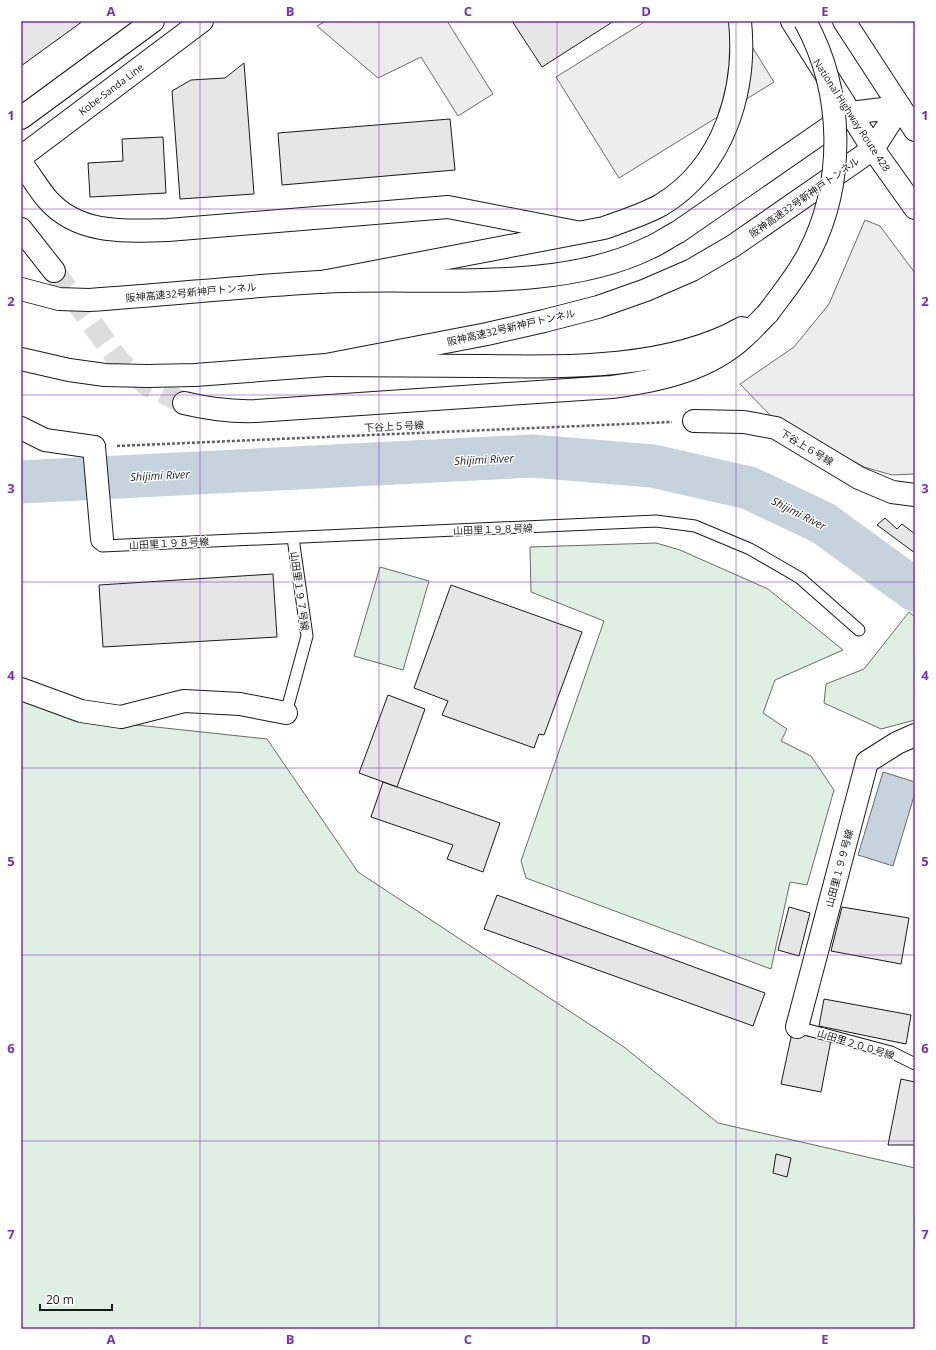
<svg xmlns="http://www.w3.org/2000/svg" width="936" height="1350" font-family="'Open Sans','Noto Sans JP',sans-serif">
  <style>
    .green { fill: #e0efe3; stroke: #6a6a6a }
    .parking { fill: #ededed; stroke: #6a6a6a }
    .water { fill: #c6d2dc; stroke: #6a6a6a }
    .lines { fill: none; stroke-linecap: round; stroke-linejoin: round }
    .river { stroke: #c6d2dc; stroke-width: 43 }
    .building { fill: #e6e6e6; stroke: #1a1a1a }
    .motorway-tunnel { stroke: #ddd; stroke-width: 22; stroke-dasharray: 22 11; stroke-linecap: butt }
    .service-casing { stroke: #1a1a1a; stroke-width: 13 }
    .minor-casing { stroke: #1a1a1a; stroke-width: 24 }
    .tertiary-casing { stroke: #1a1a1a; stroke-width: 24 }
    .primary-casing { stroke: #1a1a1a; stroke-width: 24 }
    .trunk-casing { stroke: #1a1a1a; stroke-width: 24 }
    .motorway-casing { stroke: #1a1a1a; stroke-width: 24 }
    .path { stroke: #5f5f5f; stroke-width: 2.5; stroke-dasharray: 3 2; stroke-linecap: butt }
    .service { stroke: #fff; stroke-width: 11 }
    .minor { stroke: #fff; stroke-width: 22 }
    .tertiary { stroke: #fff; stroke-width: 22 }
    .primary { stroke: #fff; stroke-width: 22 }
    .trunk { stroke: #fff; stroke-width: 22 }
    .motorway { stroke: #fff; stroke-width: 22 }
    .motorway-bridge-casing { stroke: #1a1a1a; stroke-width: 24; stroke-linecap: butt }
    .motorway-bridge { stroke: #fff; stroke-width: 22 }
    .grid { fill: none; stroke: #7b2cbf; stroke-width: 1; stroke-opacity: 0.55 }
    .labels { text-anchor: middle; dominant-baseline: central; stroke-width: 3; stroke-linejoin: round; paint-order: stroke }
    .street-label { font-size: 10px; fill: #1a1a1a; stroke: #fff }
    .water-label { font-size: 11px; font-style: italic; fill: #1a1a1a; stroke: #fff }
    .neatline { fill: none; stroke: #7b2cbf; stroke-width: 1.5 }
    .grid-label { font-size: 13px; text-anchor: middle; font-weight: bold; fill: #7b2cbf }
  </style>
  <rect width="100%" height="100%" fill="#fff"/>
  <path class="green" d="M 656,543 L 680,550 L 768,589 L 843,650 L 775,680 L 763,713 L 787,729 L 781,741 L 811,756 L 834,790 L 807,885 L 790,882 L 771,969 L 526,878 L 521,861 L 604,621 L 531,592 L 530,547 Z
    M 380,567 L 429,581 L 403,670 L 354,656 Z
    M 909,612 L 915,617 L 915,720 L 881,729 L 824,703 L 826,684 L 864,669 Z
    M 21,696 L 72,718 L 267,739 L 358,872 L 624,1047 L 718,1123 L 915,1168 L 915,1329 L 21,1329 Z"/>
  <path class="parking" d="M 326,21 L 447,21 L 493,94 L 458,116 L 421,57 L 378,78 L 317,26 Z
    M 646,21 L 736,21 L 774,82 L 619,178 L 556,77 Z
    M 865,220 L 880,226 L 915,273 L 915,474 L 892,475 L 864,467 L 771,416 L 740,384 L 794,347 L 829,304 Z"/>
  <path class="water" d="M 883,772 L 915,782 L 915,793 L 893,866 L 858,855 Z"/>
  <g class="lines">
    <path class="river" d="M 21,482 L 532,456 L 653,466 L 749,488 L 823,523 L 915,590"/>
  </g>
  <path class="building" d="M 21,21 L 83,21 L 21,66 Z
    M 512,21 L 614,21 L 542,67 Z
    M 244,63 L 254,194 L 180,199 L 172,91 L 191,80 L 225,78 Z
    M 450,119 L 455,170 L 282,185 L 278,133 Z
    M 163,137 L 166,193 L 90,197 L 88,163 L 123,161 L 122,139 Z
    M 885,518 L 897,529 L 902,524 L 915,534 L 915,553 L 877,525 Z
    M 273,574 L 277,637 L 103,647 L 99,585 Z
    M 451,585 L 582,632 L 544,735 L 539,734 L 534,748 L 442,715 L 448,701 L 414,688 Z
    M 388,695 L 425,709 L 397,787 L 359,773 Z
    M 383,782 L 500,823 L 483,872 L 447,859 L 453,845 L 371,817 Z
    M 497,895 L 765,993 L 753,1026 L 484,929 Z
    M 789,907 L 810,913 L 799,956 L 778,950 Z
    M 842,907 L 909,918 L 901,964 L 831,951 Z
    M 824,999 L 911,1015 L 906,1044 L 819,1026 Z
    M 792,1033 L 831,1040 L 821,1092 L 781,1084 Z
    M 901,1079 L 915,1082 L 915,1145 L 888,1145 Z
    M 776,1154 L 791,1158 L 787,1177 L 773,1173 Z"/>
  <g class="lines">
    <path class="motorway-tunnel" d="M 54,271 L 119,361 L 147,385 L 184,403"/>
    <g class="service-casing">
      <path id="service" d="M 102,540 L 102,546 L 656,521 L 695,526 L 750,549 L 800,578 L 859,630
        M 286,713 L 307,636 L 293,538
        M 797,1027 L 891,1052 L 915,1064"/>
    </g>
    <g class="minor-casing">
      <path id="minor" d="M 694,421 L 744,422 L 776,428 L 859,478 L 892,492 L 915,495
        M 94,447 L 102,539
        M 21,689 L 81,711 L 121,717 L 184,701 L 240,704 L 286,713
        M 797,1027 L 867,762 L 897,743 L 915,735"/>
    </g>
    <g class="tertiary-casing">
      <path id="tertiary" d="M 21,289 L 59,299 L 89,300 C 166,295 244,286 321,282 C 423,276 555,294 649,248 C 659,244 668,237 678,232 L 850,113 L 900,107
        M 21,359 L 69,370 L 105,375 L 147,376 L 195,375 L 326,365 L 487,334 L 544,321 L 598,307 L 646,290 L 692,270 L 733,246 L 873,149 L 900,107
        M 21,428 L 45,440 L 94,447"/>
    </g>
    <g class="primary-casing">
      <path id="primary" d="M 21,118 L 153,21
        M 21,157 L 202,21"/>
    </g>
    <g class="trunk-casing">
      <path id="trunk" d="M 792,21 L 873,149 L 915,208
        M 844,21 L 915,130"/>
    </g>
    <g class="motorway-casing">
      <path id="motorway" d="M 21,163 C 30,174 39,190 48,200 C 79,235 126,231 168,230 L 448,207 L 576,232
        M 21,229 L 54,271
        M 322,282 L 604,228 C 623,221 643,215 661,205 C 724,167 747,90 740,21
        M 326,365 C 377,365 427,366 478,366 C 561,367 668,370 742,328
        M 184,403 C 209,409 231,412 256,411 L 612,387 C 658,381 709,370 744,337 C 752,330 760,321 768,313"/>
    </g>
    <path class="path" d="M 117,446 L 672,422"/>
    <use href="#service" class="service"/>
    <use href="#minor" class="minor"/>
    <use href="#tertiary" class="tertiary"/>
    <use href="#primary" class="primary"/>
    <use href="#trunk" class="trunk"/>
    <use href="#motorway" class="motorway"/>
    <g class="motorway-bridge-casing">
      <path id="motorway-bridge" d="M 768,313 C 782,294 797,276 808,255 C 846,183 844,92 805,21"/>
    </g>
    <use href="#motorway-bridge" class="motorway-bridge"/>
  </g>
  <path class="grid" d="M 200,21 L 200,1329M 379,21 L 379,1329M 557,21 L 557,1329M 736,21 L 736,1329M 21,209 L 915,209M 21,395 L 915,395M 21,582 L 915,582M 21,768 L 915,768M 21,955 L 915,955M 21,1141 L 915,1141"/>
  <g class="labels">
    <g class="street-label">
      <text transform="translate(111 89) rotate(-37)">Kobe-Sanda Line</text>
      <text transform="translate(852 115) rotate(57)">National Highway Route 428</text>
      <text transform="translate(804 197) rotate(-35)">阪神高速32号新神戸トンネル</text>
      <text transform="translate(191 292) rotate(-5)">阪神高速32号新神戸トンネル</text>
      <text transform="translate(511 327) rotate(-13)">阪神高速32号新神戸トンネル</text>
      <text transform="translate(394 426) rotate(-3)">下谷上５号線</text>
      <text transform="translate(807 447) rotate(31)">下谷上６号線</text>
      <text transform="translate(493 529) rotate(-2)">山田里１９８号線</text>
      <text transform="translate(169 543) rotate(-3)">山田里１９８号線</text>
      <text transform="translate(300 591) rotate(82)">山田里１９７号線</text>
      <text transform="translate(839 868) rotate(-75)">山田里１９９号線</text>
      <text transform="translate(856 1044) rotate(17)">山田里２００号線</text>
    </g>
    <g class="water-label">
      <text transform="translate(484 459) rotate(-3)">Shijimi River</text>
      <text transform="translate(160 475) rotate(-3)">Shijimi River</text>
      <text transform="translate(799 513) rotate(27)">Shijimi River</text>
    </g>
  </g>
  <rect width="936" height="1350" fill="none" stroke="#ffffff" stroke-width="44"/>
  <path d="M40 1304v6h72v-6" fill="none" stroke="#1a1a1a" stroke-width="2"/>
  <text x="46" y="1304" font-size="12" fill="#1a1a1a" stroke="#ffffff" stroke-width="3" paint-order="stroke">20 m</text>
  <rect x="22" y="22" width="892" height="1306" class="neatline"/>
  <g class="grid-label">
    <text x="111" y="16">A</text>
    <text x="290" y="16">B</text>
    <text x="468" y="16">C</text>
    <text x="646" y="16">D</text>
    <text x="825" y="16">E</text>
    <text x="11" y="120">1</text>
    <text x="925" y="120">1</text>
    <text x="11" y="306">2</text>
    <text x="925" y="306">2</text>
    <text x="11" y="493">3</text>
    <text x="925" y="493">3</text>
    <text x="11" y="680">4</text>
    <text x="925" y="680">4</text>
    <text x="11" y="866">5</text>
    <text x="925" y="866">5</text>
    <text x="11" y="1053">6</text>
    <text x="925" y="1053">6</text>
    <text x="11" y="1239">7</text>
    <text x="925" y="1239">7</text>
    <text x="111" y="1344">A</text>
    <text x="290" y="1344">B</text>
    <text x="468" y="1344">C</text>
    <text x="646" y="1344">D</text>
    <text x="825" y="1344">E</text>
  </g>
</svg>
